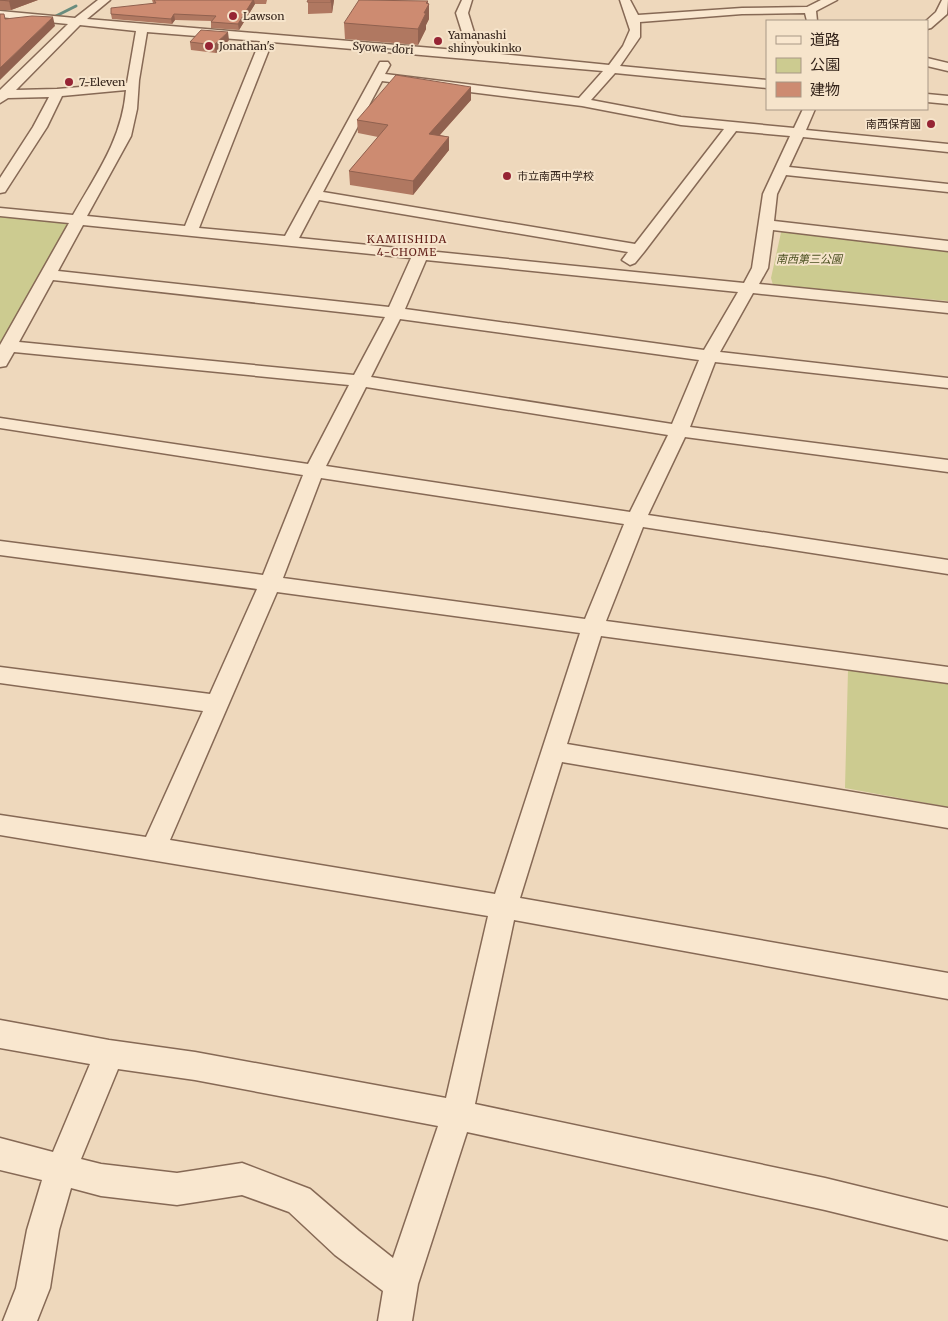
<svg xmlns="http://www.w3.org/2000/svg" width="948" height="1321" font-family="Merriweather,'Noto Sans JP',serif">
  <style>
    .green { fill: #cccb90 }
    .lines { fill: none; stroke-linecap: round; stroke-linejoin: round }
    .stream { stroke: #688c7e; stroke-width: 3 }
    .minor-casing { stroke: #866955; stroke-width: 3 }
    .minor { fill: #f9e7cf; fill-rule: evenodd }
    .wall { fill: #b07861 }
    .shaded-wall { fill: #90614f }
    .building { fill: #cd8b71; stroke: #90614f }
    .poi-dot { fill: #962434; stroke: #f6e4cb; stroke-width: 2 }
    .labels { text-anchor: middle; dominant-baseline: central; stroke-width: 4; stroke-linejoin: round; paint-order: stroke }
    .far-poi-label { font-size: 11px; fill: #34241b; stroke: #f6e4cb; text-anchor: start }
    .far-street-label { font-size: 11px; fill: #34241b; stroke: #f6e4cb }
    .far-neighbourhood-label { font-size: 11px; letter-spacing: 1px; fill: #621f19; stroke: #f6e4cb }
    .far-park-label { font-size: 11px; font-style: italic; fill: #4c5121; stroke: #f6e4cb }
  </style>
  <rect width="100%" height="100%" fill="#eed8bc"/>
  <path class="green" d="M 0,214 L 68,220 L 73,224 L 48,268 L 42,270 L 0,345 Z
    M 782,228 L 948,247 L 948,301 L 773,285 L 771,278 Z
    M 848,670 L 948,683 L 948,807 L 845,788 Z"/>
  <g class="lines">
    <path class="stream" d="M 50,19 L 76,6"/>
    <g class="minor-casing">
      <path id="minor" d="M 98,0 L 110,0 L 87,19 L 468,51 L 456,13 L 462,0 L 472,0 L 468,13 L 480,52 L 609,65 L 623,46 L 630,30 L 620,0 L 630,0 L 638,15 L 742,8 L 807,7 L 821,0 L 837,0 L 816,11 L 817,21 L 807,21 L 805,13 L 742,14 L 640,22 L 640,37 L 620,66 L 767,80 L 767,88 L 615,73 L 591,100 L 681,117 L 794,128 L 803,109 L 815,109 L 806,130 L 948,144 L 948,152 L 803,137 L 789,167 L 948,184 L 948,192 L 786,175 L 777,194 L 774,221 L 948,241 L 948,251 L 773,230 L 768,268 L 759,284 L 948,303 L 948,313 L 753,293 L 720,352 L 948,378 L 948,388 L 715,362 L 690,427 L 948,460 L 948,472 L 685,437 L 648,515 L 948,560 L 948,574 L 643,527 L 606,621 L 948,667 L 948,683 L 601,636 L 567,744 L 948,808 L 948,828 L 562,762 L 520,898 L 948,973 L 948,999 L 514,920 L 475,1104 L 825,1178 L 948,1208 L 948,1240 L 825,1210 L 467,1132 L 418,1284 L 412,1321 L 378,1321 L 383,1291 L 335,1255 L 289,1212 L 242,1195 L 177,1205 L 101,1196 L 71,1188 L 59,1230 L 50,1288 L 37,1321 L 3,1321 L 16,1288 L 27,1230 L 42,1180 L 0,1170 L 0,1138 L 53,1152 L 90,1064 L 0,1048 L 0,1020 L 109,1040 L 195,1052 L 446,1098 L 488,916 L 0,835 L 0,815 L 146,837 L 203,711 L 0,683 L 0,667 L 210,694 L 257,589 L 0,555 L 0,541 L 263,575 L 303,475 L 0,428 L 0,418 L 308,464 L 349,385 L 14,352 L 6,366 L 0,367 L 0,345 L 69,223 L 0,216 L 0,208 L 73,215 C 97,173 122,139 126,90 L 62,96 L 47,127 L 5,192 L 0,193 L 0,178 L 33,127 L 49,97 L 8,98 L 0,103 L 0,90 L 68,24 L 0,17 L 0,11 L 75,18 ZM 80,25 L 136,31 L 127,83 L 57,89 L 16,90 ZM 147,32 L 260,41 L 185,226 L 87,216 L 131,136 L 137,109 L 139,80 ZM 272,42 L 603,71 L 579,98 L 385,74 L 390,65 L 388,62 L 380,62 L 285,236 L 199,228 ZM 382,81 L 582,106 L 681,125 L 724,129 L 635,244 L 323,192 ZM 736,131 L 790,136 L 763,194 L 752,268 L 744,283 L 299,238 L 319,200 L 628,252 L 622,260 L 630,265 L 635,263 L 644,252 ZM 83,225 L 411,258 L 389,307 L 58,271 ZM 426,260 L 738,292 L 704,350 L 405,309 ZM 53,280 L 385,317 L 354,375 L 19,342 ZM 400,319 L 699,360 L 672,424 L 371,377 ZM 366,387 L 668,435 L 630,512 L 326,466 ZM 321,478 L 624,524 L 585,619 L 283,578 ZM 277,592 L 580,633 L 495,894 L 170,840 ZM 118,1069 L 195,1080 L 438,1126 L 393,1258 L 359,1231 L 310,1189 L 242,1163 L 177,1173 L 101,1164 L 81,1159 Z
        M 942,0 L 948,0 L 947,14 L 931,28 L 927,29 L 926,21 L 936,12 Z
        M 927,58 L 948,63 L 948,71 L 927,66 Z
        M 927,94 L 948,96 L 948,104 L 927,102 Z"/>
    </g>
    <use href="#minor" class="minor"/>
  </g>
  <path class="wall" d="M 0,0 L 38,0 L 11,10 L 0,10 Z
    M 152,0 L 267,0 L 266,4 L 255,4 L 239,30 L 211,28 L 211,21 L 175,20 L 172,24 L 112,19 L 111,14 L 153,3 Z
    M 308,0 L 334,0 L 332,13 L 308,14 Z
    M 428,1 L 428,3 L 429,4 L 429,19 L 426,25 L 426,29 L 418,45 L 345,39 L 344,23 Z
    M 229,40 L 216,53 L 191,50 L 190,42 Z
    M 471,87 L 471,100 L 440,135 L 449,137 L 449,150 L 413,195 L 350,185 L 349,171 L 378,137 L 358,133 L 357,120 Z"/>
  <path class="shaded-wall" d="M 12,0 L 38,0 L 11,10 L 9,1 Z
    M 253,0 L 254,0 L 255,4 L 239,30 L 238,24 Z
    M 331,0 L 334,0 L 332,13 L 331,2 Z
    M 428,1 L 428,5 L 429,4 L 429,19 L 426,25 L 426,29 L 418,45 L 418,29 Z
    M 174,14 L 175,20 L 172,24 L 171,19 Z
    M 53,17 L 55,26 L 0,80 L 0,68 Z
    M 228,32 L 229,40 L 216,53 L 214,45 Z
    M 471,87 L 471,100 L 429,147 L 429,134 Z
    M 449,137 L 449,150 L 413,195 L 413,181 Z"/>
  <path class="building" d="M 0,0 L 12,0 L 9,1 Z
    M 154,0 L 253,0 L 238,24 L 211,22 L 216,16 L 174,14 L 171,19 L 111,14 L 111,8 L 156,3 Z
    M 308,0 L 331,0 L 331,2 L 307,2 Z
    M 359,0 L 428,1 L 426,3 L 429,4 L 424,13 L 426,13 L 418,29 L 344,23 Z
    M 0,14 L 4,14 L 5,19 L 32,16 L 53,17 L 0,68 Z
    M 201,30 L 228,32 L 214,45 L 190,42 Z
    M 396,75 L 471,87 L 429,134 L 449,137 L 413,181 L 349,171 L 388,125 L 357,120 Z"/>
  <g class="poi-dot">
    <circle cx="233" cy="16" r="5"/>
    <circle cx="438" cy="41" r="5"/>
    <circle cx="209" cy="46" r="5"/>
    <circle cx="69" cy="82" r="5"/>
    <circle cx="931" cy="124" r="5"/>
    <circle cx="507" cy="176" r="5"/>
  </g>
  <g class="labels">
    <g class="far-poi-label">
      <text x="243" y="16">Lawson</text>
      <text x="448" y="35">Yamanashi<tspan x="448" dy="13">shinyoukinko</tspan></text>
      <text x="219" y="46">Jonathan's</text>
      <text x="79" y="82">7-Eleven</text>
      <text x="921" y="124" text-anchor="end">南西保育園</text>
      <text x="517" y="176">市立南西中学校</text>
    </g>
    <g class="far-street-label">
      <text transform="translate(383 48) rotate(4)">Syowa-dori</text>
    </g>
    <g class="far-neighbourhood-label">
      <text x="407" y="239">KAMIISHIDA<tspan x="407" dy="13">4-CHOME</tspan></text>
    </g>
    <g class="far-park-label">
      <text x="809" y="259">南西第三公園</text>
    </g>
  </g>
  <rect x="766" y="20" width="162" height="90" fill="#f6e4cb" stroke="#a89785"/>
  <rect x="776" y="36" width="25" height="8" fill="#f9e7cf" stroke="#a89785"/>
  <text x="810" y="45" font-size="15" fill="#34241b">道路</text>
  <rect x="776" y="58" width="25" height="15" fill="#cccb90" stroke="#a89785"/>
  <text x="810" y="70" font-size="15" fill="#34241b">公園</text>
  <rect x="776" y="82" width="25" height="15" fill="#cd8b71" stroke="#a89785"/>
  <text x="810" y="95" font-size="15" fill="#34241b">建物</text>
</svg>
